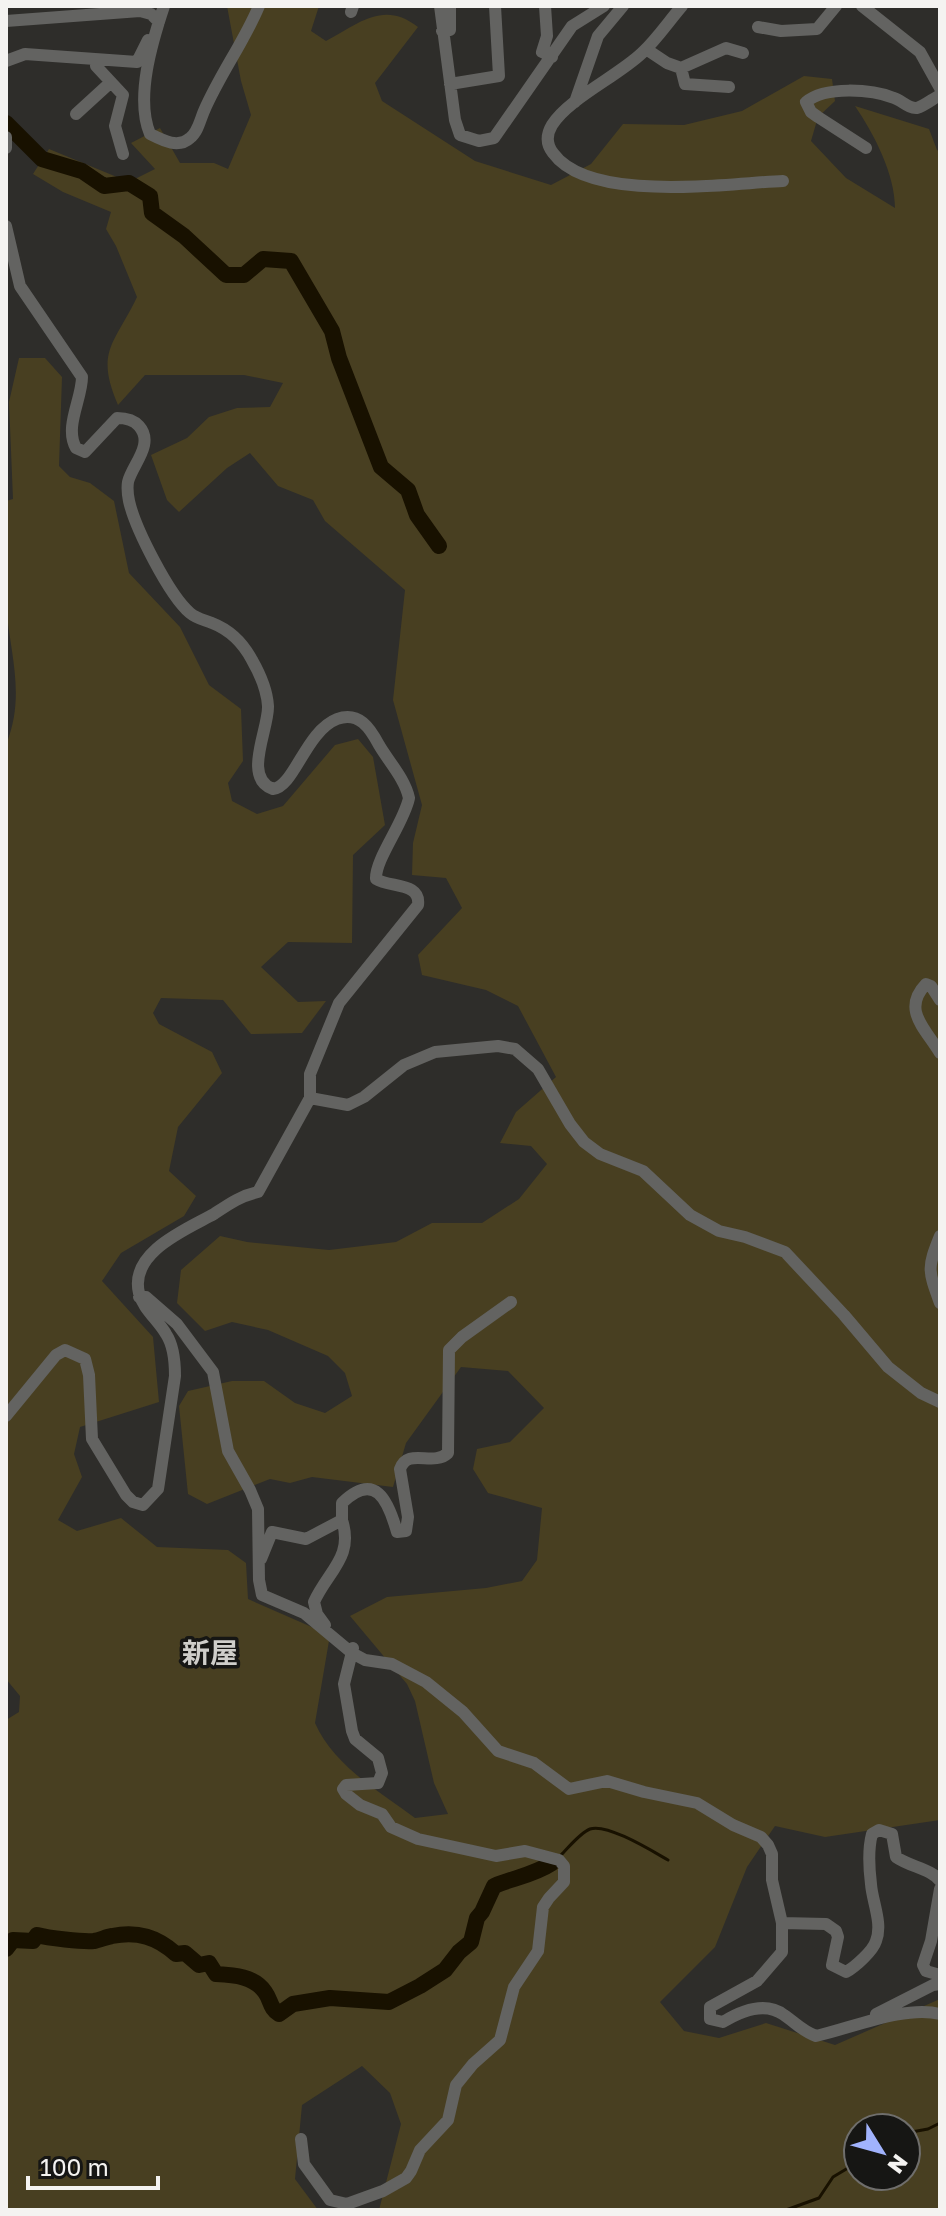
<svg xmlns="http://www.w3.org/2000/svg" width="946" height="2216" font-family="'Golos Text','Noto Sans JP',sans-serif">
  <style>
    .green { fill: #483f21; fill-rule: evenodd }
    .lines { fill: none; stroke-linecap: round; stroke-linejoin: round }
    .stream { stroke: #181100; stroke-width: 3 }
    .river { stroke: #181100; stroke-width: 16 }
    .minor { stroke: #636361; stroke-width: 12 }
    .labels { text-anchor: middle; dominant-baseline: central; stroke-width: 7; stroke-linejoin: round; paint-order: stroke }
    .neighbourhood-label { font-size: 28px; font-weight: bold; fill: #cfceca; stroke: #161614 }
  </style>
  <rect width="100%" height="100%" fill="#2e2d2a"/>
  <path class="green" d="M 227,6 L 319,6 L 311,31 L 326,41 C 359,23 384,0 418,27 L 375,83 L 382,101 L 475,161 L 551,185 L 591,164 L 623,124 L 684,125 L 742,111 L 804,76 L 832,79 L 835,101 L 818,117 L 811,141 L 846,178 L 895,208 C 895,174 874,134 855,106 L 929,129 L 937,150 L 940,152 L 940,1820 L 825,1837 L 775,1826 L 747,1867 L 715,1947 L 660,2002 L 684,2031 L 719,2038 L 766,2023 L 835,2045 L 940,1999 L 940,2210 L 379,2210 L 401,2124 L 390,2093 L 362,2066 L 302,2105 L 295,2179 L 318,2210 L 6,2210 L 6,1720 L 19,1712 L 20,1696 L 6,1679 L 6,745 C 26,695 10,655 6,605 C 3,571 6,535 6,501 L 13,499 L 9,402 L 19,358 L 45,358 L 62,377 L 59,466 L 70,477 L 90,483 L 114,501 L 129,573 L 180,627 L 209,685 L 241,709 L 243,761 L 228,783 L 232,801 L 257,814 L 283,806 L 335,745 L 358,739 L 373,757 L 385,825 L 353,855 L 352,943 L 288,942 L 261,967 L 298,1002 L 326,1001 L 302,1033 L 251,1034 L 223,1000 L 161,998 L 153,1013 L 159,1024 L 212,1052 L 222,1073 L 178,1127 L 169,1171 L 196,1196 L 184,1216 L 121,1253 L 102,1281 L 153,1337 L 159,1402 L 80,1427 L 74,1454 L 82,1477 L 58,1520 L 77,1531 L 121,1518 L 157,1547 L 228,1550 L 246,1563 L 248,1599 L 330,1635 L 315,1723 C 334,1766 379,1791 415,1818 L 448,1814 L 434,1783 L 415,1701 L 407,1684 L 350,1616 L 387,1597 L 486,1588 L 522,1581 L 537,1560 L 542,1508 L 488,1493 L 473,1469 L 477,1449 L 510,1442 L 544,1408 L 508,1371 L 461,1367 L 406,1443 L 393,1487 L 312,1477 L 290,1483 L 270,1479 L 207,1504 L 188,1494 L 179,1406 L 188,1391 L 232,1381 L 264,1381 L 295,1403 L 325,1413 L 352,1396 L 345,1373 L 328,1356 L 268,1330 L 232,1322 L 205,1331 L 177,1303 L 181,1270 L 220,1236 L 247,1242 L 329,1250 L 396,1242 L 432,1223 L 482,1223 L 519,1199 L 547,1164 L 531,1146 L 500,1143 L 516,1112 L 556,1077 L 518,1006 L 486,990 L 422,975 L 418,955 L 462,908 L 446,878 L 412,875 L 413,843 L 422,805 L 393,700 L 405,590 L 325,521 L 313,500 L 278,486 L 250,453 L 227,468 L 179,512 L 167,500 L 151,455 L 187,438 L 209,417 L 237,408 L 270,407 L 283,383 L 244,375 L 145,375 L 118,405 C 95,351 114,345 137,297 L 116,246 L 106,229 L 111,212 L 63,192 L 33,174 L 49,149 L 129,182 L 155,169 L 131,143 L 160,128 L 180,163 L 214,163 L 228,169 L 251,115 L 241,81 ZM 858,2128 L 906,2128 L 906,2176 L 858,2176 Z"/>
  <g class="lines">
    <path class="stream" d="M 561,1855 C 569,1847 580,1833 590,1829 C 607,1823 652,1851 668,1860
      M 906,2133 L 928,2129 L 940,2123
      M 786,2210 L 819,2198 L 833,2177 L 858,2162"/>
    <path class="river" d="M 6,123 L 42,159 L 82,171 L 104,186 L 129,183 L 150,196 L 152,213 L 184,236 L 226,275 L 244,275 L 263,259 L 291,261 L 332,331 L 339,358 L 381,467 L 408,490 L 417,515 L 439,546
      M 6,1949 L 13,1940 L 33,1941 L 37,1935 C 48,1938 82,1942 94,1941 C 100,1940 106,1937 112,1936 C 138,1931 157,1937 176,1954 L 185,1953 L 199,1965 L 209,1963 L 216,1974 C 234,1975 254,1976 265,1992 C 271,2000 270,2009 279,2014 L 293,2004 L 330,1998 L 389,2002 L 420,1986 L 445,1970 L 459,1952 L 471,1942 L 477,1918 L 482,1912 L 494,1886 C 513,1878 534,1875 552,1863"/>
    <path class="minor" d="M 164,6 C 152,42 135,98 150,134 C 162,140 178,149 190,138 C 198,132 200,120 204,111 C 220,74 244,42 259,6
      M 440,6 L 455,120 L 460,135 L 479,141 L 494,138 L 572,26 L 604,6
      M 545,6 L 547,36 L 542,52 L 552,57
      M 682,6 C 669,21 657,39 642,53 C 618,76 568,99 552,125 C 546,135 546,144 553,153 C 590,204 728,183 783,181
      M 862,6 L 920,52 L 940,88
      M 351,12 L 353,6
      M 6,21 L 140,11 L 151,14 L 159,22
      M 758,27 L 781,31 L 817,29 L 836,6
      M 442,31 L 450,30 L 450,6
      M 646,49 L 667,63 L 681,68 L 726,48 L 743,53
      M 97,60 L 96,66 L 123,95 L 115,126 L 123,154
      M 6,61 L 25,54 L 137,62 L 148,40
      M 681,68 L 685,84 L 729,87
      M 450,84 L 499,76 L 495,6
      M 575,102 L 598,36 L 623,6
      M 76,114 L 111,82
      M 6,137 L 6,148
      M 866,148 L 818,117 L 811,112 L 806,102 C 825,86 871,89 894,98 C 901,100 909,109 917,108 C 924,106 934,98 940,95
      M 6,226 L 20,286 L 82,377 C 82,399 64,427 76,448 L 85,452 L 117,418 C 125,418 133,419 139,426 C 155,444 132,465 128,482 C 127,488 128,496 129,501 C 135,528 169,595 190,613 C 197,619 205,620 212,623 C 230,630 243,643 252,660 C 260,674 267,690 268,706 C 269,729 242,778 273,789 C 294,787 306,731 337,719 C 359,711 370,728 379,745 C 389,762 405,779 409,798 C 404,823 375,859 376,879 C 390,888 421,882 418,905 L 339,1003 L 310,1074 L 310,1098 L 258,1192 C 240,1196 229,1204 214,1214 C 187,1229 129,1252 139,1293 C 143,1309 158,1320 166,1334 C 174,1346 175,1362 175,1376 L 158,1489 L 143,1505 L 133,1502 L 126,1495 L 92,1439 L 89,1375 L 85,1359 L 65,1350 L 56,1355 L 6,1416
      M 940,1000 L 931,986 L 926,984 C 901,1010 926,1029 940,1053
      M 310,1098 L 348,1105 L 364,1097 L 404,1065 L 435,1052 L 498,1046 L 515,1049 L 538,1069 L 570,1124 L 584,1142 L 600,1154 L 643,1171 L 690,1215 L 719,1231 L 745,1237 L 785,1252 L 844,1315 L 888,1367 L 921,1393 L 940,1402
      M 940,1236 C 927,1268 928,1270 940,1303
      M 139,1297 L 146,1297 L 177,1324 L 213,1372 L 228,1451 L 250,1490 L 258,1509 L 259,1580 L 262,1595 L 304,1613 L 352,1653 L 365,1660 L 392,1664 L 426,1682 L 463,1712 L 498,1751 L 534,1763 L 569,1789 L 607,1781 L 644,1792 L 697,1803 L 733,1825 L 761,1837 L 768,1845 L 772,1854 L 772,1880 L 782,1923 L 782,1952 L 757,1981 L 710,2007 L 710,2019 L 723,2022 C 741,2011 765,2001 784,2015 C 796,2023 802,2031 816,2036 C 852,2028 905,2005 940,2014
      M 261,1559 L 272,1532 L 306,1539 L 342,1520 L 342,1503 C 375,1471 388,1500 397,1532 L 406,1531 L 408,1517 L 400,1469 C 408,1447 433,1467 448,1453 L 449,1350 L 462,1337 L 511,1302
      M 325,1625 L 317,1614 L 314,1602 C 328,1571 354,1557 342,1520
      M 940,1889 L 931,1941 L 923,1965 L 926,1971 L 940,1975
      M 782,1923 L 826,1924 L 836,1931 L 838,1937 L 832,1965 L 846,1972 C 855,1967 873,1951 876,1941 C 883,1923 872,1901 871,1884 C 869,1868 868,1849 872,1834 L 879,1830 L 892,1834 L 896,1857 C 910,1867 932,1869 940,1881
      M 876,2014 L 933,1985 L 940,1984
      M 301,2139 L 304,2164 L 330,2200 L 347,2204 L 383,2191 L 406,2178 L 411,2171 L 420,2150 L 448,2120 L 456,2085 L 473,2064 L 500,2040 L 514,1987 L 538,1951 L 543,1907 L 549,1898 L 564,1882 L 564,1866 L 559,1860 L 525,1851 L 496,1856 L 418,1839 L 391,1827 L 382,1814 L 360,1805 L 346,1794 L 343,1789 L 346,1785 L 378,1783 L 382,1773 L 378,1758 L 355,1739 L 352,1731 L 344,1684 L 353,1648"/>
  </g>
  <g class="labels">
    <g class="neighbourhood-label">
      <text x="210" y="1652">新屋</text>
    </g>
  </g>
  <rect width="946" height="2216" fill="none" stroke="#f4f3f1" stroke-width="16"/>
  <g transform="translate(882 2152) rotate(127)"><circle r="38" fill="#161614" stroke="#6f6e6c" stroke-width="2"/>
  <path d="M0-6L14 30L0 20L-14 30Z" fill="#a1b3fd"/>
  <text y="-12" font-size="22" font-weight="bold" text-anchor="middle" fill="#f4f3f1">N</text>
  </g>
  <path d="M28 2176v12h130v-12" fill="none" stroke="#f4f3f1" stroke-width="4"/>
  <text x="40" y="2176" font-size="24" fill="#f4f3f1" stroke="#161614" stroke-width="6" paint-order="stroke">100 m</text>
</svg>
